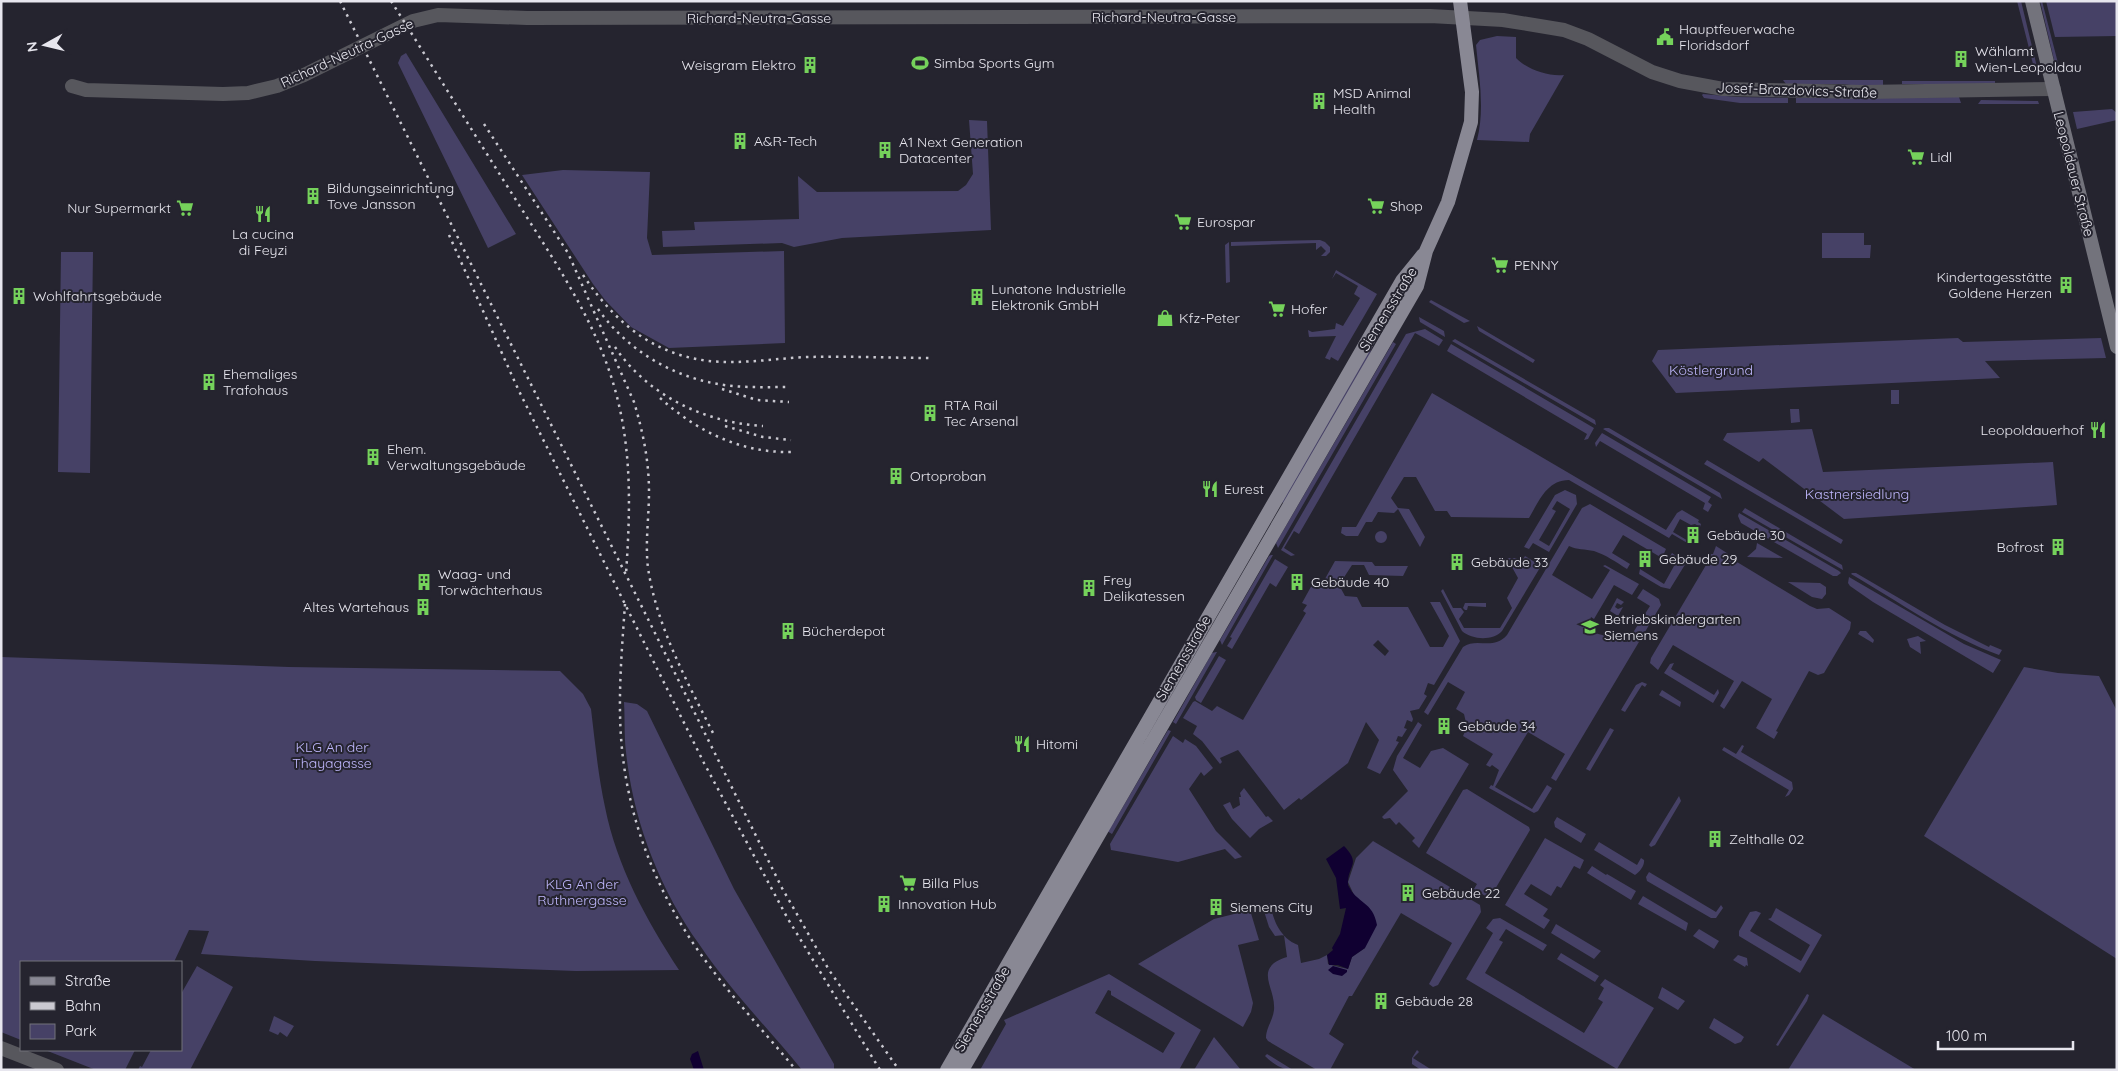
<svg xmlns="http://www.w3.org/2000/svg" width="2118" height="1071" font-family="Quicksand,sans-serif">
  <style>
    .green { fill: #464166; fill-rule: evenodd }
    .water { fill: #100031 }
    .lines { fill: none; stroke-linecap: round; stroke-linejoin: round }
    .tertiary { stroke: #57575d; stroke-width: 14 }
    .secondary { stroke: #73737c; stroke-width: 14 }
    .primary { stroke: #898894; stroke-width: 14 }
    .rail { stroke: #cac9d1; stroke-width: 2.5; stroke-dasharray: 2.5 5; stroke-linecap: butt }
    .labels { text-anchor: middle; dominant-baseline: central; stroke-width: 4; stroke-linejoin: round; paint-order: stroke }
    .street-label { font-size: 14px; fill: #e7e6ee; stroke: #25242f }
    .poi-label { font-size: 14px; fill: #e7e6ee; stroke: #25242f; text-anchor: start }
    .park-label { font-size: 14px; fill: #c0b8fe; stroke: #25242f }
  </style>
  <rect width="100%" height="100%" fill="#25242f"/>
  <path class="green" d="M 2017,1 L 2021,1 L 2037,67 L 2033,64 Z
    M 2040,1 L 2042,1 L 2058,63 L 2055,64 Z
    M 2046,1 L 2117,1 L 2117,36 L 2055,37 Z
    M 1497,36 L 1516,37 L 1516,58 C 1526,69 1549,77 1564,75 L 1530,134 L 1529,142 L 1477,140 C 1485,109 1479,77 1476,45 L 1480,40 Z
    M 406,53 L 516,234 L 488,248 L 398,63 L 401,56 Z
    M 1783,80 L 1883,80 L 1883,87 L 1865,87 L 1843,84 L 1786,84 Z
    M 1902,81 L 1995,81 L 1995,84 L 1902,84 Z
    M 1703,94 L 1737,97 L 1788,98 L 1788,103 L 1740,103 L 1704,98 L 1702,95 Z
    M 1959,97 L 1961,103 L 1796,103 L 1796,98 Z
    M 1981,100 L 2038,101 L 2039,104 L 1978,104 Z
    M 2112,109 L 2117,113 L 2117,120 L 2077,129 L 2073,112 Z
    M 969,120 L 987,121 L 991,230 L 842,238 L 794,247 L 782,243 L 663,247 L 662,231 L 695,230 L 694,222 L 799,219 L 798,176 L 817,192 L 958,191 L 966,185 L 973,174 Z
    M 563,170 L 650,172 L 647,238 L 652,255 L 784,251 L 785,343 L 669,348 L 631,327 L 605,300 L 593,284 L 522,175 Z
    M 1822,233 L 1864,233 L 1864,245 L 1871,245 L 1870,258 L 1822,258 Z
    M 1320,240 L 1325,242 L 1330,247 L 1330,252 L 1326,256 L 1321,256 L 1326,251 L 1321,246 L 1316,250 L 1316,243 L 1231,246 L 1231,242 Z
    M 1229,242 L 1230,282 L 1226,283 L 1225,245 Z
    M 61,252 L 93,252 L 90,473 L 58,472 Z
    M 1336,270 L 1377,294 L 1338,361 L 1331,357 L 1330,360 L 1325,358 L 1336,336 L 1309,337 L 1308,330 L 1312,332 L 1335,329 L 1336,323 L 1343,326 L 1360,298 L 1354,294 L 1358,286 L 1336,273 L 1332,279 Z
    M 1431,300 L 1470,321 L 1464,323 L 1429,302 Z
    M 1419,317 L 1444,331 L 1445,337 L 1420,322 Z
    M 1477,326 L 1535,360 L 1533,363 L 1479,331 Z
    M 1425,329 L 1443,340 L 1439,346 L 1415,333 L 1299,534 L 1294,531 L 1284,548 L 1295,555 L 1291,556 L 1281,550 L 1406,334 Z
    M 1958,338 L 1963,342 L 2101,338 L 2106,358 L 1985,361 L 2000,378 L 1676,393 L 1652,361 L 1658,350 Z
    M 1455,339 L 1595,420 L 1596,425 L 1452,341 Z
    M 1374,342 L 1367,362 L 1285,504 L 1280,501 Z
    M 1393,342 L 1396,344 L 1278,548 L 1276,543 Z
    M 1451,344 L 1594,428 L 1588,439 L 1584,440 L 1587,434 L 1447,351 Z
    M 1891,390 L 1899,390 L 1899,404 L 1891,404 Z
    M 1432,393 L 1666,530 L 1677,513 L 1682,510 L 1699,520 L 1698,522 L 1701,524 L 1700,527 L 1695,524 L 1691,525 L 1680,519 L 1673,532 L 1690,542 L 1689,544 L 1672,534 L 1669,538 L 1569,480 C 1547,480 1539,501 1529,518 L 1451,517 L 1447,511 L 1435,511 L 1416,477 L 1404,477 L 1391,498 L 1398,508 L 1409,509 L 1425,537 L 1420,547 L 1398,509 L 1394,513 L 1378,512 L 1372,522 L 1366,522 L 1358,536 L 1346,536 L 1341,533 L 1342,527 L 1356,527 Z
    M 1790,409 L 1799,409 L 1800,422 L 1791,423 Z
    M 1605,428 L 1609,428 L 1720,493 L 1722,499 L 1603,429 Z
    M 1812,429 L 1823,472 L 2053,462 L 2057,505 L 1844,519 L 1763,458 L 1759,462 L 1723,440 L 1727,433 Z
    M 1602,433 L 1711,497 L 1708,502 L 1712,505 L 1708,512 L 1703,509 L 1705,503 L 1600,441 L 1596,447 L 1595,443 Z
    M 1707,460 L 1843,540 L 1841,544 L 1704,464 Z
    M 1565,490 L 1576,495 L 1577,504 L 1549,552 L 1533,543 L 1529,549 L 1524,547 L 1555,495 ZM 1557,501 L 1570,509 L 1549,546 L 1539,540 L 1556,511 L 1552,509 Z
    M 1590,504 L 1666,549 L 1662,558 L 1623,535 L 1612,553 L 1630,564 L 1627,569 C 1616,562 1606,555 1594,551 C 1585,549 1577,550 1569,546 L 1552,575 L 1592,599 L 1610,570 L 1603,566 L 1605,565 L 1639,584 L 1632,595 L 1614,585 L 1594,619 L 1591,617 L 1588,627 L 1595,633 L 1627,642 L 1650,606 L 1637,598 L 1643,589 L 1659,599 L 1661,605 L 1556,781 L 1551,778 L 1565,754 L 1528,732 L 1495,787 L 1532,809 L 1547,785 L 1552,788 L 1538,811 L 1534,813 L 1489,788 L 1491,785 L 1493,786 L 1499,770 L 1492,765 L 1490,767 L 1486,765 L 1493,754 L 1463,736 L 1467,727 L 1464,714 L 1456,709 L 1465,692 L 1448,682 L 1428,715 L 1424,712 L 1463,647 C 1477,637 1493,651 1507,635 L 1582,508 Z
    M 1745,508 L 1842,565 L 1843,570 L 1742,512 Z
    M 1739,513 L 1839,571 L 1841,573 L 1837,576 L 1833,576 L 1741,523 L 1738,516 Z
    M1375 537a6 6 0 1 1 12 0a6 6 0 1 1-12 0Z
    M 1757,543 L 1783,558 L 1747,557 L 1756,549 Z
    M 1716,546 L 1733,557 L 1737,562 L 1810,606 L 1817,609 L 1829,608 L 1851,622 L 1850,629 L 1824,673 L 1818,675 L 1809,671 L 1776,731 L 1778,732 L 1774,739 L 1756,728 L 1772,699 L 1742,681 L 1724,709 L 1720,706 L 1734,681 L 1673,645 L 1658,670 L 1650,663 L 1651,658 L 1709,560 L 1708,559 L 1710,554 L 1713,554 Z
    M 1672,553 L 1686,563 L 1670,589 L 1661,587 L 1639,574 L 1640,569 L 1664,584 L 1674,566 L 1667,561 Z
    M 1271,555 L 1273,555 L 1222,645 L 1220,640 L 1269,556 Z
    M 1525,556 L 1541,566 L 1502,631 C 1493,641 1472,640 1462,631 L 1441,591 L 1443,589 L 1453,608 L 1461,608 L 1464,612 L 1459,619 L 1464,628 L 1500,628 L 1512,608 L 1507,598 L 1518,578 L 1507,558 L 1517,558 L 1522,561 Z
    M 1275,559 L 1288,567 L 1276,587 L 1270,583 L 1232,649 L 1227,646 L 1232,638 L 1230,637 Z
    M 1335,561 L 1372,562 L 1375,566 L 1408,566 L 1403,576 L 1369,575 L 1364,565 L 1352,565 L 1339,585 L 1345,596 L 1357,597 L 1362,607 L 1408,607 L 1430,647 L 1443,647 L 1449,636 L 1430,602 L 1440,602 L 1460,641 L 1434,685 L 1428,683 L 1424,694 L 1427,696 L 1419,709 L 1410,711 L 1413,719 L 1412,722 L 1407,720 L 1404,728 L 1407,729 L 1402,737 L 1398,736 L 1396,741 L 1399,742 L 1380,774 L 1367,768 L 1379,740 L 1366,722 L 1348,763 L 1301,800 L 1299,798 L 1284,810 L 1238,750 L 1220,758 L 1222,762 L 1220,764 L 1202,741 L 1193,734 L 1197,726 L 1183,718 L 1193,702 L 1195,701 L 1212,711 L 1217,706 L 1243,720 L 1306,613 L 1303,611 L 1307,605 L 1302,603 L 1313,583 L 1321,586 ZM 1378,640 L 1389,651 L 1385,656 L 1373,645 Z
    M 1852,573 L 1856,573 L 1945,625 L 1989,647 L 1990,645 L 2002,650 L 1999,655 C 1947,636 1899,602 1851,574 Z
    M 1849,577 L 1964,644 L 2001,660 L 1993,673 L 1873,602 L 1850,586 L 1848,583 Z
    M 1788,582 L 1820,583 L 1826,587 L 1826,594 L 1822,599 L 1812,597 Z
    M 1617,598 L 1624,602 L 1621,605 L 1617,603 L 1615,607 L 1618,609 L 1623,607 L 1618,616 L 1610,611 Z
    M 1465,603 L 1486,603 L 1486,607 L 1468,606 L 1467,610 L 1465,610 L 1463,608 Z
    M 1860,631 L 1866,631 L 1874,640 L 1873,643 L 1858,634 Z
    M 1918,636 L 1926,641 L 1920,642 L 1921,654 L 1910,647 L 1907,639 Z
    M 1216,652 L 1217,652 L 1176,724 L 1173,722 L 1212,653 Z
    M 1219,656 L 1226,660 L 1201,703 L 1196,700 L 1195,697 Z
    M 1,657 L 289,667 L 560,671 L 583,694 L 591,709 C 595,742 598,775 605,807 C 617,867 646,919 679,970 L 576,971 L 315,961 L 201,954 L 209,931 L 189,930 L 174,962 L 21,962 L 21,1040 L 1,1032 Z
    M 1674,663 L 1671,669 L 1714,695 L 1718,689 L 1719,693 L 1713,703 L 1664,673 L 1670,664 Z
    M 2024,667 L 2058,673 L 2099,676 L 2117,711 L 2117,959 L 1924,836 Z
    M 1642,682 L 1647,684 L 1645,687 L 1642,685 L 1625,712 L 1621,710 L 1636,685 Z
    M 1662,690 L 1681,702 L 1680,707 L 1659,695 Z
    M 624,702 L 637,704 L 647,711 L 734,889 L 834,1064 L 834,1070 L 802,1070 C 768,1028 729,989 699,944 C 659,888 633,820 626,752 C 624,735 625,719 624,702 Z
    M 1418,722 L 1422,725 L 1403,758 L 1420,768 L 1431,751 L 1443,748 L 1469,764 L 1419,848 L 1412,841 L 1415,838 L 1399,822 L 1396,825 L 1390,818 L 1384,819 L 1382,817 L 1408,791 L 1393,770 L 1397,756 Z
    M 1610,728 L 1614,730 L 1590,771 L 1586,769 Z
    M 1168,730 L 1171,731 L 1112,834 L 1107,831 L 1112,821 L 1114,822 Z
    M 1173,736 L 1183,743 L 1185,739 L 1196,746 L 1213,768 L 1204,776 L 1201,772 L 1189,789 L 1216,831 L 1242,857 L 1235,859 L 1225,849 L 1178,862 L 1111,850 L 1110,844 Z
    M 1742,745 L 1744,746 L 1741,752 L 1792,782 L 1793,789 L 1789,795 L 1785,797 L 1789,790 L 1722,750 L 1724,747 L 1736,754 Z
    M 1244,788 L 1266,817 L 1268,816 L 1273,821 L 1259,829 L 1250,838 L 1232,819 L 1223,805 L 1230,802 L 1233,809 L 1240,805 L 1239,797 L 1241,797 L 1240,793 Z
    M 1467,789 L 1529,827 L 1530,830 L 1491,896 L 1487,897 L 1474,889 L 1477,884 L 1426,853 L 1463,790 Z
    M 1679,796 L 1681,801 L 1655,845 L 1651,847 L 1649,845 Z
    M 1557,817 L 1586,834 L 1581,843 L 1555,827 L 1554,822 Z
    M 1545,838 L 1584,860 L 1580,869 L 1574,866 L 1561,888 L 1557,886 L 1551,896 L 1531,884 L 1524,894 L 1548,909 L 1543,916 L 1550,920 L 1544,929 L 1505,905 Z
    M 1373,841 L 1480,905 L 1481,912 L 1438,985 L 1433,987 L 1429,984 L 1452,943 L 1401,913 L 1352,996 L 1349,996 L 1329,1034 L 1344,1044 L 1330,1070 L 1317,1070 L 1268,1041 L 1266,1038 C 1266,1028 1273,1020 1274,1010 C 1276,987 1252,968 1287,957 L 1284,935 L 1275,936 L 1269,927 L 1263,908 L 1270,903 C 1273,920 1280,938 1298,945 L 1301,963 L 1319,959 L 1327,955 L 1328,964 C 1330,965 1344,968 1348,969 L 1352,957 L 1365,948 L 1354,895 L 1348,882 L 1356,858 Z
    M 1599,842 L 1637,865 L 1641,858 L 1644,860 C 1645,865 1640,872 1635,875 L 1594,850 Z
    M 1592,866 L 1606,875 L 1607,874 L 1636,891 L 1631,900 L 1587,873 Z
    M 1649,872 L 1716,912 L 1721,905 L 1723,908 L 1716,918 L 1711,918 L 1647,881 L 1646,877 Z
    M 1643,896 L 1688,923 L 1686,931 L 1638,904 Z
    M 1776,908 L 1822,935 L 1800,973 L 1739,936 L 1739,931 L 1750,912 L 1756,911 L 1761,913 L 1750,931 L 1801,961 L 1810,945 L 1768,919 L 1771,918 Z
    M 1250,910 L 1259,940 L 1238,945 L 1253,1003 L 1251,1012 L 1243,1027 L 1138,964 L 1214,919 Z
    M 1500,918 L 1547,945 L 1543,951 L 1506,929 L 1499,940 L 1503,942 L 1485,973 L 1584,1033 L 1603,1002 L 1598,999 L 1604,988 L 1600,985 L 1605,979 L 1654,1008 L 1617,1069 L 1466,979 L 1493,933 L 1486,928 L 1493,919 Z
    M 1556,924 L 1601,951 L 1594,959 L 1551,933 Z
    M 1699,929 L 1719,941 L 1714,949 L 1693,936 Z
    M 1561,953 L 1599,976 L 1595,982 L 1557,959 Z
    M 1738,955 L 1747,958 L 1748,966 L 1746,965 L 1745,967 L 1733,960 Z
    M 197,966 L 233,987 L 190,1070 L 138,1070 L 140,1066 L 142,1067 L 151,1050 L 181,1050 L 181,994 Z
    M 1109,974 L 1201,1030 L 1179,1070 L 980,1070 L 1006,1024 L 1004,1020 ZM 1108,990 L 1111,991 L 1111,995 L 1175,1033 L 1163,1053 L 1095,1013 Z
    M 1662,987 L 1685,1001 L 1678,1010 L 1658,998 Z
    M 1807,994 L 1809,995 L 1807,1001 L 1778,1046 L 1776,1045 Z
    M 1823,1014 L 1916,1070 L 1788,1070 Z
    M 274,1016 L 294,1026 L 287,1037 L 280,1032 L 278,1035 L 269,1031 Z
    M 1714,1018 L 1740,1034 L 1744,1037 L 1741,1042 L 1735,1044 L 1709,1028 Z
    M 1214,1037 L 1241,1070 L 1194,1070 Z
    M 45,1050 L 135,1050 L 125,1070 L 96,1070 Z
    M 1417,1050 L 1419,1052 L 1413,1058 L 1432,1070 L 1421,1070 L 1412,1064 L 1412,1058 Z
    M 1267,1054 L 1293,1070 C 1282,1070 1273,1064 1265,1056 Z"/>
  <path class="water" d="M 1344,846 C 1362,865 1347,865 1348,885 C 1357,904 1373,901 1377,925 L 1365,948 L 1352,957 L 1348,969 L 1338,965 L 1329,965 L 1327,955 L 1333,950 L 1332,948 L 1340,934 L 1346,908 L 1340,909 L 1336,878 L 1326,859 Z
    M 1333,966 L 1347,970 L 1347,972 L 1342,976 L 1333,974 L 1328,970 Z
    M 698,1051 L 704,1070 L 694,1070 L 690,1059 L 692,1054 Z"/>
  <g class="lines">
    <path class="tertiary" d="M 72,86 L 86,90 L 223,94 L 248,93 L 277,86 L 304,75 L 413,21 L 438,15 L 527,18 L 1430,16 L 1503,20 L 1564,30 L 1588,39 L 1652,72 L 1680,81 L 1723,89 L 1864,92 L 2054,89
      M 1,1048 L 57,1070"/>
    <path class="secondary" d="M 2032,1 L 2117,347"/>
    <path class="primary" d="M 947,1070 L 1402,281 L 1423,255
      M 962,1070 L 1417,286 L 1426,251 L 1448,202 L 1471,122 L 1472,92 L 1460,1"/>
    <path class="rail" d="M 340,1 L 782,888 L 829,970 L 899,1070
      M 391,1 C 433,67 474,134 516,200 C 556,264 600,326 618,401 C 632,458 630,515 626,574
      M 484,124 L 568,253 L 634,402 C 643,432 649,461 649,492 C 649,517 645,543 648,568 C 657,628 688,683 715,737
      M 449,235 L 518,389 L 704,763 L 788,919 L 880,1070
      M 583,275 C 619,329 664,363 732,362 C 757,362 782,358 808,357 C 849,356 891,358 933,358
      M 598,309 C 627,350 673,378 724,385 C 745,388 768,387 790,387
      M 615,347 C 648,396 706,423 763,426
      M 722,389 L 757,400 L 789,402
      M 660,398 C 697,431 740,453 791,452
      M 725,426 L 763,437 L 791,440
      M 625,604 C 622,648 618,693 621,737 C 626,812 653,884 695,946 C 725,990 762,1029 796,1070"/>
  </g>
  <defs>
    <g id="civic-bare" transform="scale(1.35)"><path d="M-.6-6.5H3V-4.5H.6V-3L4-1V1h2V6H-6V1h2V-1L-.6-3ZM-1.2 2.5V6h2.4V2.5Z" fill="#75d25b" stroke="#25242f" stroke-width="2.5" paint-order="stroke"/></g>
    <g id="building-bare" transform="scale(1.35)"><path d="M-4-6H4V6H1V3H-1V6H-4ZM-2.5-4.3h1.7v1.8h-1.7ZM.8-4.3h1.7v1.8H.8ZM-2.5-1h1.7V.8h-1.7ZM.8-1h1.7V.8H.8Z" fill="#75d25b" stroke="#25242f" stroke-width="2.5" paint-order="stroke"/></g>
    <g id="stadium-bare" transform="scale(1.35)"><path d="M0-5a6.5 5 0 1 0 0 10a6.5 5 0 1 0 0-10ZM-3.5-1.8h7v3.6h-7Z" fill="#75d25b" stroke="#25242f" stroke-width="2.5" paint-order="stroke"/></g>
    <g id="supermarket-bare" transform="scale(1.35)"><path d="M-6-5.5h2.5l.6 2H6L4.5 2H-2.5L-4.4-4H-6ZM-1.5 3.2a1.3 1.3 0 1 0 .1 0ZM3 3.2a1.3 1.3 0 1 0 .1 0Z" fill="#75d25b" stroke="#25242f" stroke-width="2.5" paint-order="stroke"/></g>
    <g id="restaurant-bare" transform="scale(1.35)"><path d="M-5-6h1v4h1v-4h1v4h1v-4h1v5L-1.5 .5V6h-2V.5L-5-1ZM5-6V6H3V1.5H1.5Q1.5-4 5-6Z" fill="#75d25b" stroke="#25242f" stroke-width="2.5" paint-order="stroke"/></g>
    <g id="shop-bare" transform="scale(1.35)"><path d="M-5-2.5h2.3a2.7 3.5 0 0 1 5.4 0H5L5.5 6h-11ZM-1.5-2.5h3a1.5 2.3 0 0 0-3 0Z" fill="#75d25b" stroke="#25242f" stroke-width="2.5" paint-order="stroke"/></g>
    <g id="school-bare" transform="scale(1.35)"><path d="M0-5L7-2L0 1L-7-2ZM-4 1L0 2.5L4 1V4Q0 6-4 4Z" fill="#75d25b" stroke="#25242f" stroke-width="2.5" paint-order="stroke"/></g>
  </defs>
  <g fill-rule="evenodd">
    <use href="#civic-bare" x="1665" y="37"/>
    <use href="#building-bare" x="1961" y="59"/>
    <use href="#stadium-bare" x="920" y="63"/>
    <use href="#building-bare" x="810" y="65"/>
    <use href="#building-bare" x="1319" y="101"/>
    <use href="#building-bare" x="740" y="141"/>
    <use href="#building-bare" x="885" y="150"/>
    <use href="#supermarket-bare" x="1916" y="157"/>
    <use href="#building-bare" x="313" y="196"/>
    <use href="#supermarket-bare" x="1376" y="206"/>
    <use href="#supermarket-bare" x="185" y="208"/>
    <use href="#restaurant-bare" x="263" y="214"/>
    <use href="#supermarket-bare" x="1183" y="222"/>
    <use href="#supermarket-bare" x="1500" y="265"/>
    <use href="#building-bare" x="2066" y="285"/>
    <use href="#building-bare" x="19" y="296"/>
    <use href="#building-bare" x="977" y="297"/>
    <use href="#supermarket-bare" x="1277" y="309"/>
    <use href="#shop-bare" x="1165" y="318"/>
    <use href="#building-bare" x="209" y="382"/>
    <use href="#building-bare" x="930" y="413"/>
    <use href="#restaurant-bare" x="2098" y="430"/>
    <use href="#building-bare" x="373" y="457"/>
    <use href="#building-bare" x="896" y="476"/>
    <use href="#restaurant-bare" x="1210" y="489"/>
    <use href="#building-bare" x="1693" y="535"/>
    <use href="#building-bare" x="2058" y="547"/>
    <use href="#building-bare" x="1645" y="559"/>
    <use href="#building-bare" x="1457" y="562"/>
    <use href="#building-bare" x="424" y="582"/>
    <use href="#building-bare" x="1297" y="582"/>
    <use href="#building-bare" x="1089" y="588"/>
    <use href="#building-bare" x="423" y="607"/>
    <use href="#school-bare" x="1590" y="627"/>
    <use href="#building-bare" x="788" y="631"/>
    <use href="#building-bare" x="1444" y="726"/>
    <use href="#restaurant-bare" x="1022" y="744"/>
    <use href="#building-bare" x="1715" y="839"/>
    <use href="#supermarket-bare" x="908" y="883"/>
    <use href="#building-bare" x="1408" y="893"/>
    <use href="#building-bare" x="884" y="904"/>
    <use href="#building-bare" x="1216" y="907"/>
    <use href="#building-bare" x="1381" y="1001"/>
  </g>
  <g class="labels">
    <g class="street-label">
      <text x="1164" y="17">Richard-Neutra-Gasse</text>
      <text x="759" y="18">Richard-Neutra-Gasse</text>
      <text transform="translate(347 53) rotate(-25)">Richard-Neutra-Gasse</text>
      <text transform="translate(1797 90) rotate(2)">Josef-Brazdovics-Straße</text>
      <text transform="translate(2074 174) rotate(76)">Leopoldauer Straße</text>
      <text transform="translate(1388 309) rotate(-58)">Siemensstraße</text>
      <text transform="translate(1183 658) rotate(-60)">Siemensstraße</text>
      <text transform="translate(982 1009) rotate(-60)">Siemensstraße</text>
    </g>
    <g class="poi-label">
      <text x="1679" y="29">Hauptfeuerwache<tspan x="1679" dy="16">Floridsdorf</tspan></text>
      <text x="1975" y="51">Wählamt<tspan x="1975" dy="16">Wien-Leopoldau</tspan></text>
      <text x="934" y="63">Simba Sports Gym</text>
      <text x="796" y="65" text-anchor="end">Weisgram Elektro</text>
      <text x="1333" y="93">MSD Animal<tspan x="1333" dy="16">Health</tspan></text>
      <text x="754" y="141">A&amp;R-Tech</text>
      <text x="899" y="142">A1 Next Generation<tspan x="899" dy="16">Datacenter</tspan></text>
      <text x="1930" y="157">Lidl</text>
      <text x="327" y="188">Bildungseinrichtung<tspan x="327" dy="16">Tove Jansson</tspan></text>
      <text x="1390" y="206">Shop</text>
      <text x="171" y="208" text-anchor="end">Nur Supermarkt</text>
      <text x="1197" y="222">Eurospar</text>
      <text x="263" y="234" text-anchor="middle">La cucina<tspan x="263" dy="16">di Feyzi</tspan></text>
      <text x="1514" y="265">PENNY</text>
      <text x="2052" y="277" text-anchor="end">Kindertagesstätte<tspan x="2052" dy="16">Goldene Herzen</tspan></text>
      <text x="991" y="289">Lunatone Industrielle<tspan x="991" dy="16">Elektronik GmbH</tspan></text>
      <text x="33" y="296">Wohlfahrtsgebäude</text>
      <text x="1291" y="309">Hofer</text>
      <text x="1179" y="318">Kfz-Peter</text>
      <text x="223" y="374">Ehemaliges<tspan x="223" dy="16">Trafohaus</tspan></text>
      <text x="944" y="405">RTA Rail<tspan x="944" dy="16">Tec Arsenal</tspan></text>
      <text x="2084" y="430" text-anchor="end">Leopoldauerhof</text>
      <text x="387" y="449">Ehem.<tspan x="387" dy="16">Verwaltungsgebäude</tspan></text>
      <text x="910" y="476">Ortoproban</text>
      <text x="1224" y="489">Eurest</text>
      <text x="1707" y="535">Gebäude 30</text>
      <text x="2044" y="547" text-anchor="end">Bofrost</text>
      <text x="1659" y="559">Gebäude 29</text>
      <text x="1471" y="562">Gebäude 33</text>
      <text x="438" y="574">Waag- und<tspan x="438" dy="16">Torwächterhaus</tspan></text>
      <text x="1103" y="580">Frey<tspan x="1103" dy="16">Delikatessen</tspan></text>
      <text x="1311" y="582">Gebäude 40</text>
      <text x="409" y="607" text-anchor="end">Altes Wartehaus</text>
      <text x="1604" y="619">Betriebskindergarten<tspan x="1604" dy="16">Siemens</tspan></text>
      <text x="802" y="631">Bücherdepot</text>
      <text x="1458" y="726">Gebäude 34</text>
      <text x="1036" y="744">Hitomi</text>
      <text x="1729" y="839">Zelthalle 02</text>
      <text x="922" y="883">Billa Plus</text>
      <text x="1422" y="893">Gebäude 22</text>
      <text x="898" y="904">Innovation Hub</text>
      <text x="1230" y="907">Siemens City</text>
      <text x="1395" y="1001">Gebäude 28</text>
    </g>
    <g class="park-label">
      <text x="1711" y="370">Köstlergrund</text>
      <text x="1857" y="494">Kastnersiedlung</text>
      <text x="332" y="747">KLG An der<tspan x="332" dy="16">Thayagasse</tspan></text>
      <text x="582" y="884">KLG An der<tspan x="582" dy="16">Ruthnergasse</tspan></text>
    </g>
  </g>
  <rect width="2118" height="1071" fill="none" stroke="#e7e6ee" stroke-width="5"/>
  <rect x="20" y="961" width="162" height="90" fill="#25242f" stroke="#73727b"/>
  <rect x="30" y="977" width="25" height="8" fill="#898894" stroke="#73727b"/>
  <text x="65" y="986" font-size="15" fill="#e7e6ee">Straße</text>
  <rect x="30" y="1002" width="25" height="8" fill="#cac9d1" stroke="#73727b"/>
  <text x="65" y="1011" font-size="15" fill="#e7e6ee">Bahn</text>
  <rect x="30" y="1024" width="25" height="15" fill="#464166" stroke="#73727b"/>
  <text x="65" y="1036" font-size="15" fill="#e7e6ee">Park</text>
  <g transform="translate(45 45) rotate(262)" stroke="#25242f" stroke-width="4" paint-order="stroke">
  <path d="M0-4L9 19L0 12L-9 19Z" fill="#e7e6ee"/>
  <text y="-8" font-size="14" font-weight="bold" text-anchor="middle" fill="#e7e6ee">N</text>
  </g>
  <path d="M1938 1041v8h135v-8" fill="none" stroke="#e7e6ee" stroke-width="2.5"/>
  <text x="1946" y="1041" font-size="15" fill="#e7e6ee" stroke="#25242f" stroke-width="4" paint-order="stroke">100 m</text>
</svg>
